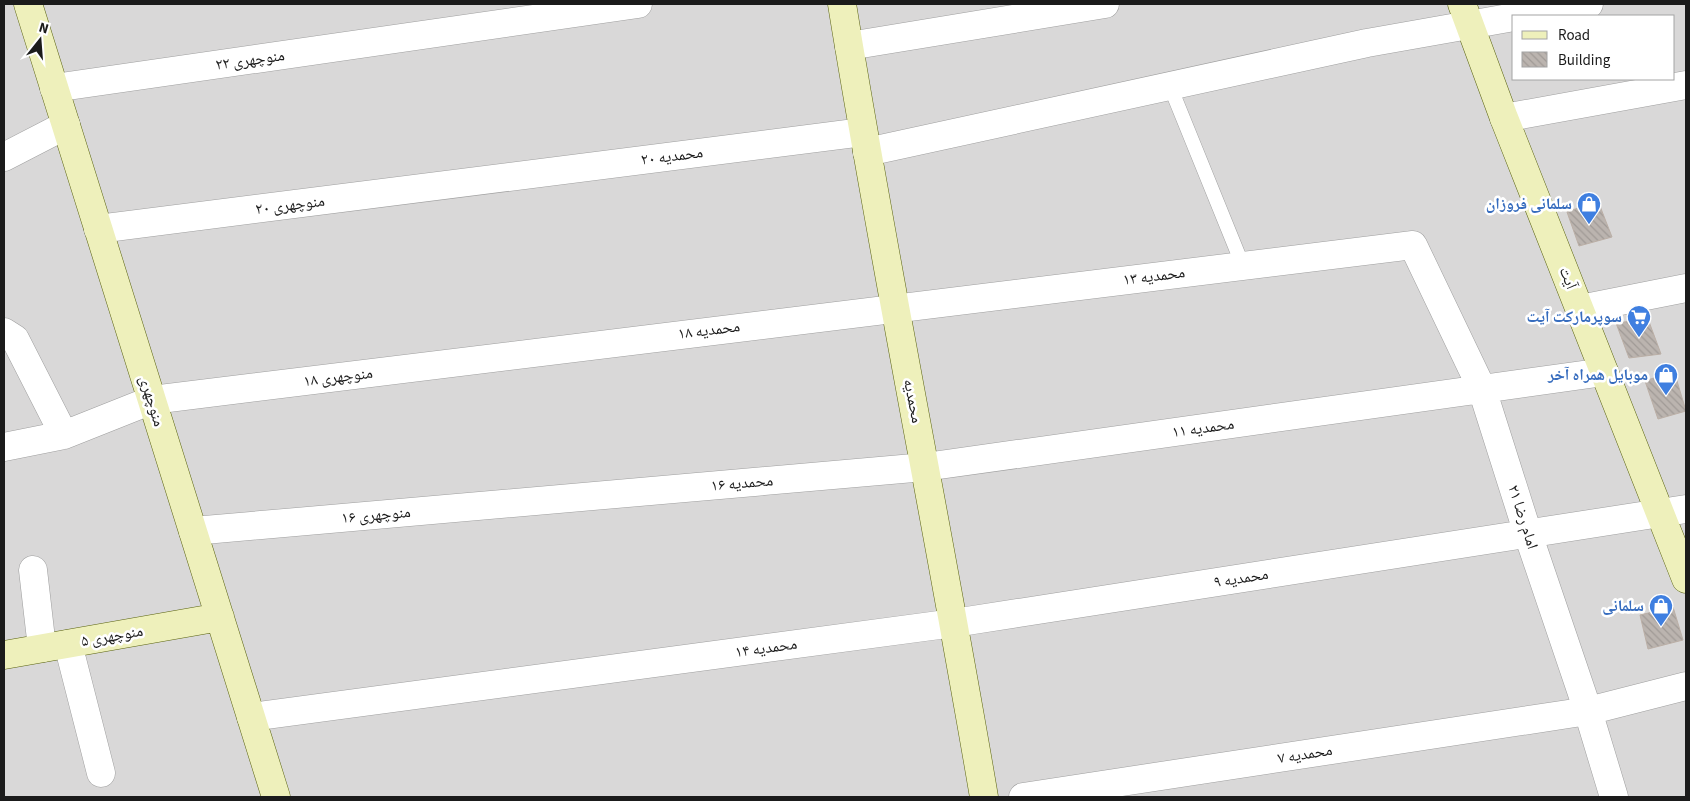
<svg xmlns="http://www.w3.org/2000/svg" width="1690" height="801" font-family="'Source Sans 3','Noto Naskh Arabic',sans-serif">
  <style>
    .residential { fill: #d9d8d8; fill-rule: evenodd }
    .building { fill: url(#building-back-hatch); stroke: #bbafa6 }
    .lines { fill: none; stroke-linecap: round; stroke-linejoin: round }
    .lane-casing { stroke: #9f9f9f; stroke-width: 15 }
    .street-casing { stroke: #9f9f9f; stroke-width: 29 }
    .secondary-casing { stroke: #5a6311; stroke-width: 29 }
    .lane { stroke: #fff; stroke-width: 14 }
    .street { stroke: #fff; stroke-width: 28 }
    .secondary { stroke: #eef0bb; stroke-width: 28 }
    .labels { text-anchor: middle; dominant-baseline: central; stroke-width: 5; stroke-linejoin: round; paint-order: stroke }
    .street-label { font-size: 16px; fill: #1b1b1b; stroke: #fff }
    .shop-label { font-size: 16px; font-weight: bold; fill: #366cbe; stroke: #fff; text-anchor: end }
  </style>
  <defs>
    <pattern id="building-back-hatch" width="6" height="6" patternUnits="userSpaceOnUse" patternTransform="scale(1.25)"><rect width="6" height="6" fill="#bbb4af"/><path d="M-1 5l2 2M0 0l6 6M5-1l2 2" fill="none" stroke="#a09a96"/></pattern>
  </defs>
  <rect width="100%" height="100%" fill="#ebe8e2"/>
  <path class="residential" d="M 4,4 L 1686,4 L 1686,797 L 4,797 ZM 1514,16 L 1674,16 L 1674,79 L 1514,79 Z"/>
  <path class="building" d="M 1598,201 L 1612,237 L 1579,246 L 1567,212 Z
    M 1648,319 L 1661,354 L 1629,358 L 1616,323 Z
    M 1674,371 L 1686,411 L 1658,419 L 1645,381 Z
    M 1673,607 L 1683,640 L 1648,649 L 1640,615 Z"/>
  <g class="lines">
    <g class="lane-casing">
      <path id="lane" d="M 1170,86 L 1243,266"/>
    </g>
    <g class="street-casing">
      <path id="street" d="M 1517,16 L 1589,4
        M 849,46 L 1105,4
        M 54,88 L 638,4
        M 1504,118 L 1686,85
        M 867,152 L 1367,43 L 1514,17
        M 4,157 L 66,125
        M 98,229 L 863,132
        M 1580,309 L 1686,288
        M 4,332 L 15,339 L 64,435
        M 4,447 L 64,435 L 152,400 L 1413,245 L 1482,389 L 1528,534 L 1588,711 L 1614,797
        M 193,531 L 925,467 L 1604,372
        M 33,570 L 42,648
        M 68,644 L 101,773
        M 251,717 L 954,623 L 1686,509
        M 1023,797 L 1588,711 L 1686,686"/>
    </g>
    <g class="secondary-casing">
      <path id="secondary" d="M 28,4 L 276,797
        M 842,4 C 885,269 939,532 984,797
        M 1462,4 L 1504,118 L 1686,579
        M 4,655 L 220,617"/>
    </g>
    <use href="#lane" class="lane"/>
    <use href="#street" class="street"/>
    <use href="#secondary" class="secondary"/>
  </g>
  <defs>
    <g id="shop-pin" transform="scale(1.25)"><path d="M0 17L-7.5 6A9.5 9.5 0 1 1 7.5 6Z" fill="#3f7fe0" stroke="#fff"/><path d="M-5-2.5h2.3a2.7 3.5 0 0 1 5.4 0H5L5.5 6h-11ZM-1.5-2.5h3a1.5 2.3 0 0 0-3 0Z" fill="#fff"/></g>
    <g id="supermarket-pin" transform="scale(1.25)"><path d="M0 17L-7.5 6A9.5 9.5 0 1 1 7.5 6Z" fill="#3f7fe0" stroke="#fff"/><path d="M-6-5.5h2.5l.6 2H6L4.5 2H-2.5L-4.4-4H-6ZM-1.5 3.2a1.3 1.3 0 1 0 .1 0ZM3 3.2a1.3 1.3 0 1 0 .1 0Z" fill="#fff"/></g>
  </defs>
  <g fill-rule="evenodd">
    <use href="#shop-pin" x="1589" y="204"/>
    <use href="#supermarket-pin" x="1639" y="317"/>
    <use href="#shop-pin" x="1666" y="375"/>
    <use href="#shop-pin" x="1661" y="606"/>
  </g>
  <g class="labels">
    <g class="street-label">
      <text transform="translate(250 60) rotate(-8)">منوچهری ۲۲</text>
      <text transform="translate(672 156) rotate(-7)">محمدیه ۲۰</text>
      <text transform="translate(290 205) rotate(-7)">منوچهری ۲۰</text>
      <text transform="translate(1154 276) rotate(-7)">محمدیه ۱۳</text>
      <text transform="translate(1568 278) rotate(68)">آیت</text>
      <text transform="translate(709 330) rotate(-7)">محمدیه ۱۸</text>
      <text transform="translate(338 377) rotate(-7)">منوچهری ۱۸</text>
      <text transform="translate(152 401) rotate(73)">منوچهری</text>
      <text transform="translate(913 401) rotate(79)">محمدیه</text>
      <text transform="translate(1203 428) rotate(-8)">محمدیه ۱۱</text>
      <text transform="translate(742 483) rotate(-5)">محمدیه ۱۶</text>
      <text transform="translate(376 515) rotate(-5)">منوچهری ۱۶</text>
      <text transform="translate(1523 517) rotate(72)">امام رضا ۲۱</text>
      <text transform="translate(1241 578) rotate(-9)">محمدیه ۹</text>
      <text transform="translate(112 636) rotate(-10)">منوچهری ۵</text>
      <text transform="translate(766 648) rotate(-8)">محمدیه ۱۴</text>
      <text transform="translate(1305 754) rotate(-9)">محمدیه ۷</text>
    </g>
    <g class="shop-label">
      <text x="1572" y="204">سلمانی فروزان</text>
      <text x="1622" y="317">سوپرمارکت آیت</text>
      <text x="1648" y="375">موبایل همراه آخر</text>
      <text x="1644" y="606">سلمانی</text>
    </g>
  </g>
  <rect width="1690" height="801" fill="none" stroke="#1b1b1b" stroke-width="10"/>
  <rect x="1512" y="15" width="162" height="65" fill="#ffffff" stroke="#a4a4a4"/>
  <rect x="1522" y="31" width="25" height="8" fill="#eef0bb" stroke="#a4a4a4"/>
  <text x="1558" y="40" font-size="15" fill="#1b1b1b">Road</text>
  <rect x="1522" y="52" width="25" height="15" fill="url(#building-back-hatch)" stroke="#a4a4a4"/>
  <text x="1558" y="65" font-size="15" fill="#1b1b1b">Building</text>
  <g transform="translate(40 40) rotate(17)" stroke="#ffffff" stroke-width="4" paint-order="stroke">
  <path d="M0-4L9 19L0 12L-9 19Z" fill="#1b1b1b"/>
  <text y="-8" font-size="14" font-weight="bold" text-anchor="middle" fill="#1b1b1b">N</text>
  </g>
</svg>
